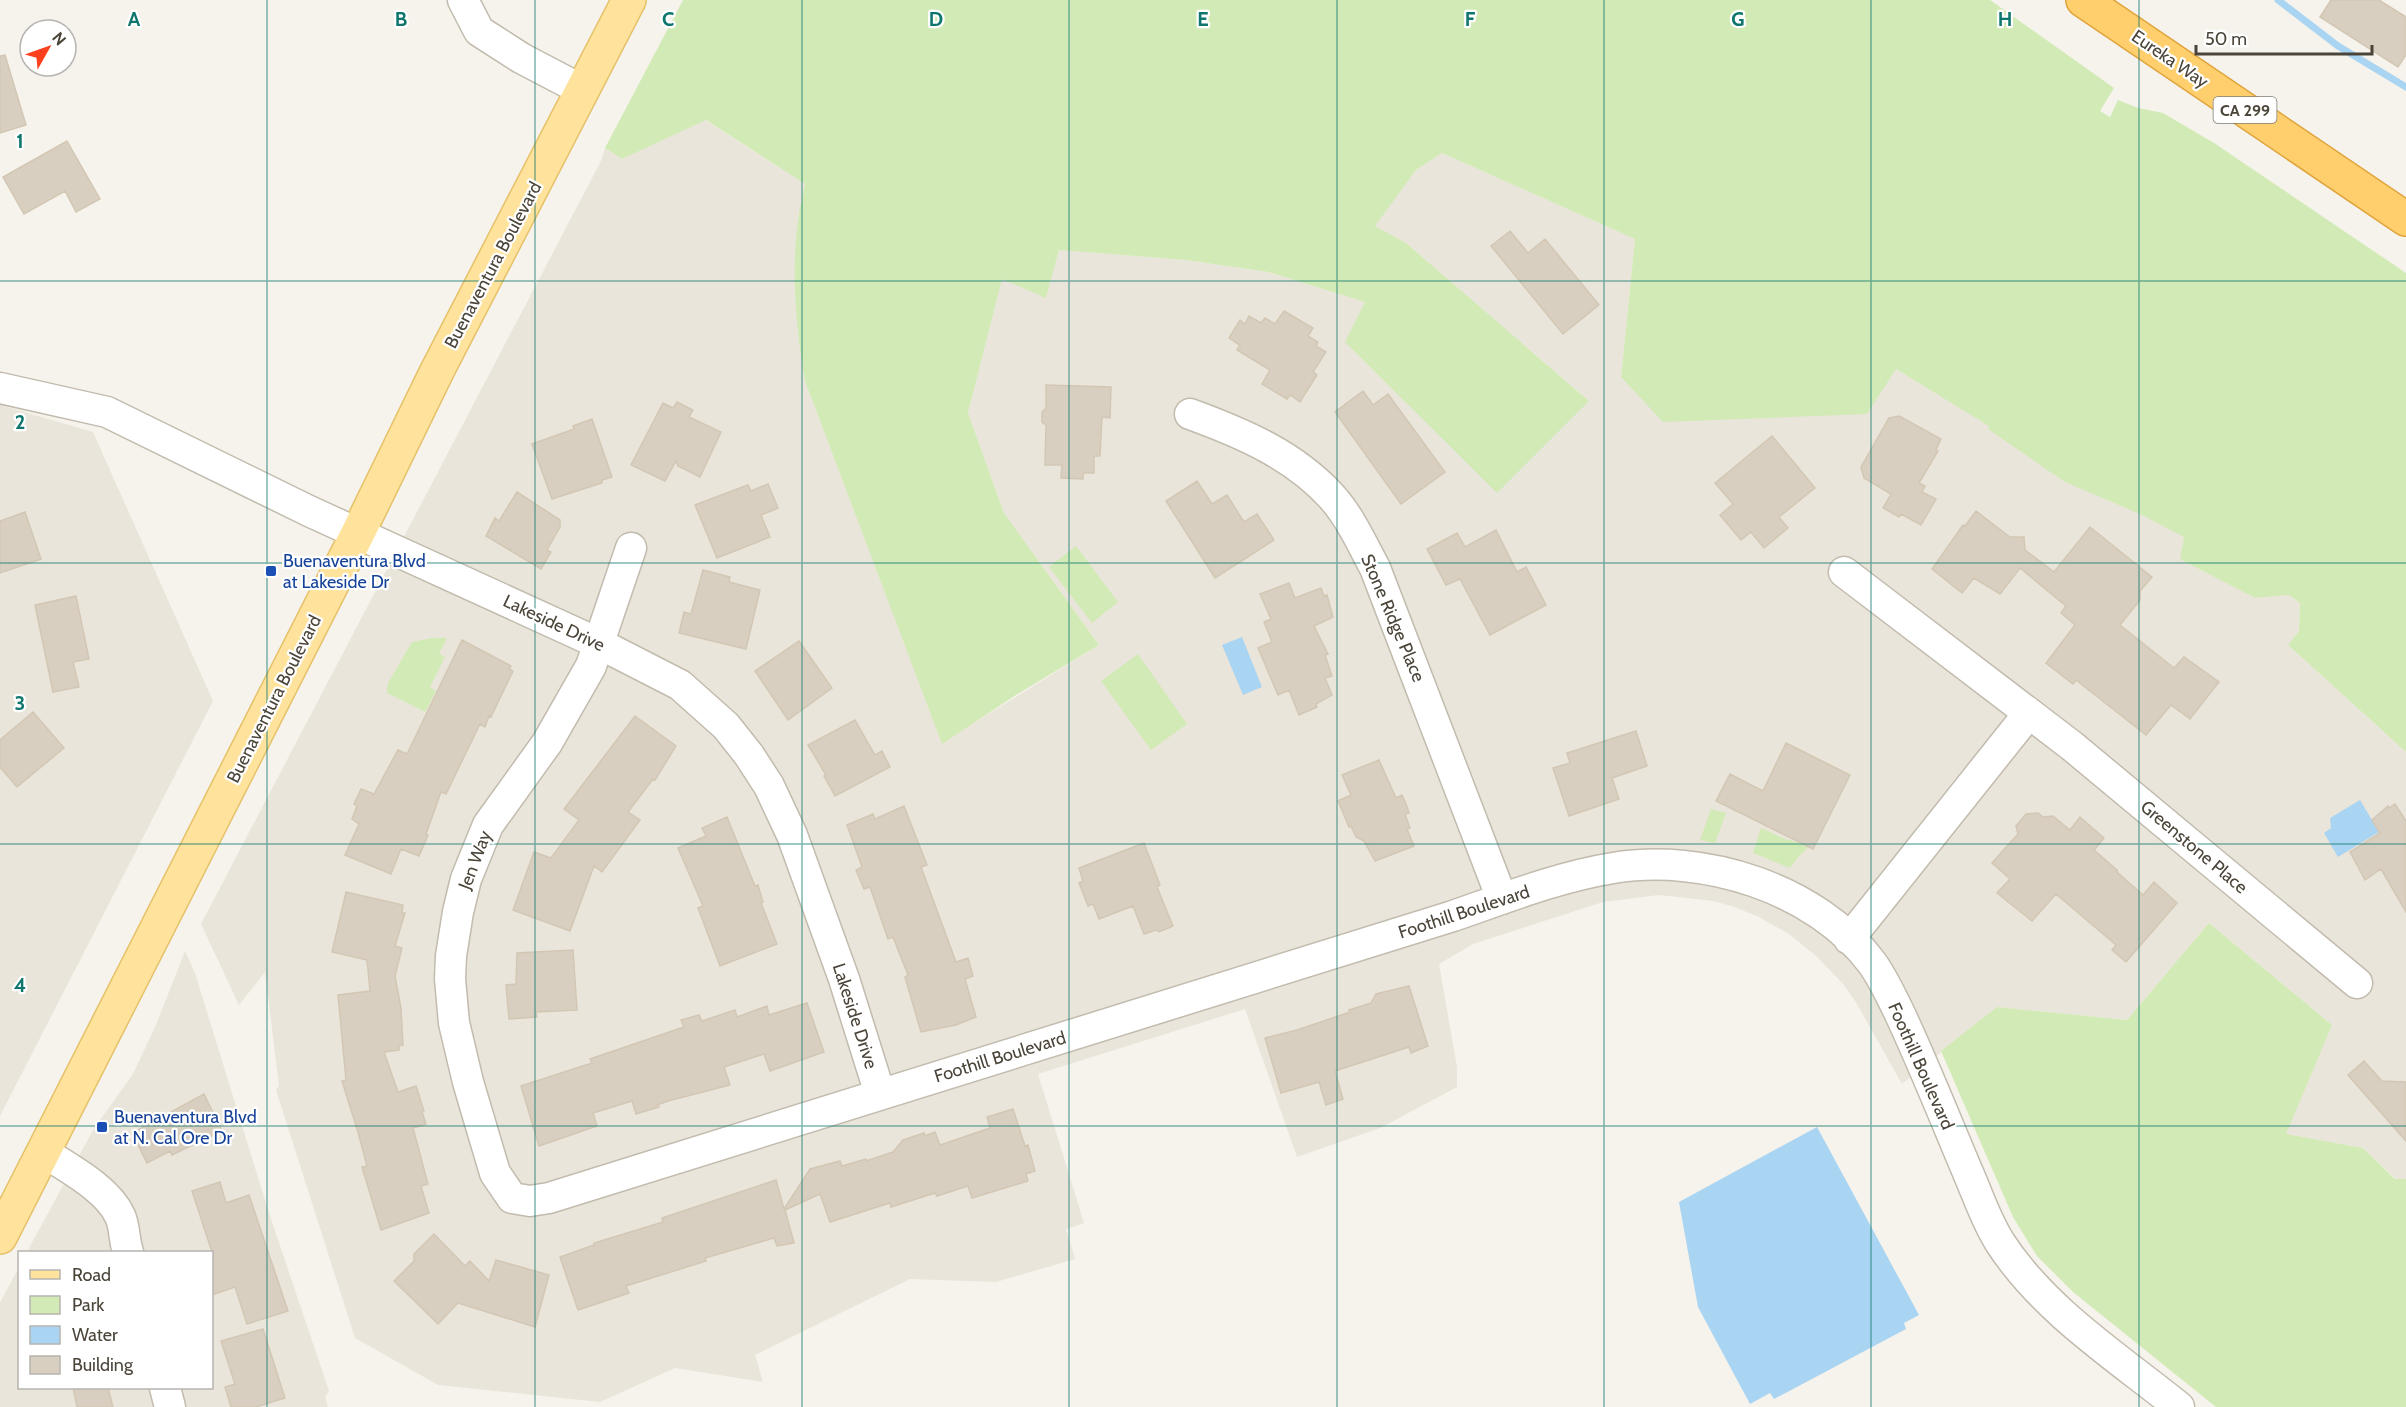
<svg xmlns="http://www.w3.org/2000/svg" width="2406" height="1407" font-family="Cabin,sans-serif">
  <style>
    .residential { fill: #eae5da }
    .green { fill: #d2eab5 }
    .water { fill: #a9d4f2 }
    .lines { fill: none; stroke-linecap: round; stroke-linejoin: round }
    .stream { stroke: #a9d4f2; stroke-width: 7 }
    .building { fill: #d8cfc1; stroke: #d3c7b4; stroke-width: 1.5 }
    .minor-casing { stroke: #c2bbae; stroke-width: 33 }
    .major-casing { stroke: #e6c16a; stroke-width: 36 }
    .highway-casing { stroke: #e0a43c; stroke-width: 36 }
    .minor { stroke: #fff; stroke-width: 30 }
    .major { stroke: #ffe39c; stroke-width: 33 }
    .highway { stroke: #ffcf6e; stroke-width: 33 }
    .grid { fill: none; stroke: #0f766e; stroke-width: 1.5; stroke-opacity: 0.55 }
    .transit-dot { fill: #1a4fb4; stroke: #fff; stroke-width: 2 }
    .labels { text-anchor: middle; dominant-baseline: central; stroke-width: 4.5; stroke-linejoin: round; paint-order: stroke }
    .shield { fill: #fff; stroke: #817c74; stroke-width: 1.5 }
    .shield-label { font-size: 16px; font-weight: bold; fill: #4b4439 }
    .street-label { font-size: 18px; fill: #4b4439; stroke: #fff }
    .transit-label { font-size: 18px; fill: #164399; stroke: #fff; text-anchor: start }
    .grid-label { font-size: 20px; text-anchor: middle; font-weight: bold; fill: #0f766e; stroke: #fff; stroke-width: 4.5; stroke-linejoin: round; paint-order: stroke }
  </style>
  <rect width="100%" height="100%" fill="#f6f3ec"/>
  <path class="residential" d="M 705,120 L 805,184 L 798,217 L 795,274 L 796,307 L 805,381 L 942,743 L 1099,645 L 1004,513 L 968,413 L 1002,278 L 1046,297 L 1059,250 L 1186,260 L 1268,272 L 1365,302 L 1588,400 L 1406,243 L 1374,226 L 1416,170 L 1442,153 L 1635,239 L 1621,376 L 1896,369 L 1990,426 L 1988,428 L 2184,537 L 2181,559 L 2255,598 L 2289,595 L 2294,599 L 2300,603 L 2299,631 L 2288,645 L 2406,752 L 2406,1179 L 2396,1179 L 2363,1148 L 2285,1134 L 2332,1025 L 2209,923 L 2127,1020 L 1997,1007 L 1902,1084 L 1857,1004 L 1844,985 L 1816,956 L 1789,934 L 1757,916 L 1734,907 L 1714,901 L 1659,895 L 1603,902 L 1473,944 L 1439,964 L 1457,1067 L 1457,1087 L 1380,1128 L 1297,1157 L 1245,1009 L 1038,1074 L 1084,1223 L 1066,1229 L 1075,1259 L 996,1282 L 910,1279 L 755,1355 L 763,1382 L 675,1368 L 600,1402 L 438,1385 L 355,1338 L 276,1090 L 279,1086 L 265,972 L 239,1005 L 201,924 L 601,161 L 605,148 L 622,159 Z
    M 0,405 L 93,432 L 213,701 L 0,1116 Z
    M 185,951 L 195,973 L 268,1210 L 329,1391 L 325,1397 L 328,1407 L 0,1407 L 0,1303 L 19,1267 L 20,1388 L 212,1388 L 212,1252 L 27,1252 L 93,1130 L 133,1074 L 156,1025 Z"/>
  <path class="green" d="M 683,0 L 1990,0 L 2114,88 L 2100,111 L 2110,117 L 2118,100 L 2138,108 L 2163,113 L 2214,143 L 2406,273 L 2406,752 L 2288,645 L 2299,631 L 2300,603 L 2289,595 L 2255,598 L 2180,559 L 2184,537 L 2140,514 L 2065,482 L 1988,429 L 1989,426 L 1896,369 L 1867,414 L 1663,422 L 1621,377 L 1635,239 L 1442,153 L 1416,170 L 1375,226 L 1406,243 L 1589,401 L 1497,493 L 1345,342 L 1365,302 L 1268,272 L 1186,260 L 1059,250 L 1046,298 L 1002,279 L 968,413 L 1004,513 L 1099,645 L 1016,695 L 942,744 L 805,381 C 796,329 791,273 798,220 C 799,208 803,196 805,184 L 706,120 L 622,159 L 605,148 Z
    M 1076,546 L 1118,602 L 1092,623 L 1049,567 Z
    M 432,638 L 447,638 L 439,654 L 445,657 L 430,687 L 436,691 L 425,712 L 387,693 L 388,683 L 412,642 Z
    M 1138,654 L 1187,724 L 1151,750 L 1101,681 Z
    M 1711,809 L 1726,813 L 1715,843 L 1700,840 Z
    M 1761,828 L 1785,839 L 1810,846 L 1799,856 L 1790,868 L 1753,853 Z
    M 2209,923 L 2332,1025 L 2286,1134 L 2363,1148 L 2395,1179 L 2406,1179 L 2406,1407 L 2216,1407 L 2073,1292 L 2037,1256 L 2013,1217 L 1941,1051 L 1997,1007 L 2127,1020 Z"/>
  <path class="water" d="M 1242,637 L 1262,687 L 1243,695 L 1222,645 Z
    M 2360,800 L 2379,832 L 2338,857 L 2324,833 L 2331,828 L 2330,818 Z
    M 1817,1127 L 1919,1315 L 1904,1323 L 1906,1329 L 1774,1399 L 1770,1393 L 1750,1404 L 1698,1307 L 1679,1202 Z"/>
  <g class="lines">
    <path class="stream" d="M 2278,0 L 2338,46 L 2406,87"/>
  </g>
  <path class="building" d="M 2331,0 L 2379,0 L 2406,17 L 2406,55 L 2398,67 L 2320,17 Z
    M 5,55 L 26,125 L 0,133 L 0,56 Z
    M 67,141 L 100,199 L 76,212 L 65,191 L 24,214 L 3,177 Z
    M 1510,231 L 1528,253 L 1545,239 L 1599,305 L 1563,334 L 1491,246 Z
    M 1284,311 L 1313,328 L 1308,336 L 1318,342 L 1316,346 L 1326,352 L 1313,372 L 1317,375 L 1300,402 L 1290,395 L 1287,399 L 1262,384 L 1270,370 L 1237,350 L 1240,345 L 1229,338 L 1240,320 L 1245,324 L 1249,316 L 1261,323 L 1265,318 L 1275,324 Z
    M 1046,385 L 1111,387 L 1110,418 L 1102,417 L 1100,456 L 1094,456 L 1094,473 L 1083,473 L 1083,479 L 1061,478 L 1062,465 L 1045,465 L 1046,425 L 1042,422 L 1042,412 L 1046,408 Z
    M 1363,391 L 1373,405 L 1388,394 L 1445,472 L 1401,504 L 1335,412 Z
    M 677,402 L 693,410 L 689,417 L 721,432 L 700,477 L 678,466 L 676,461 L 665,481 L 631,465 L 663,403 L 673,408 Z
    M 1899,416 L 1941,439 L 1936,450 L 1938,451 L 1919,483 L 1925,486 L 1922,492 L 1936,499 L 1921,525 L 1901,514 L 1899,517 L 1883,508 L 1891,494 L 1864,478 L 1861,467 L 1889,418 Z
    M 592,419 L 612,477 L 602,480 L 602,483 L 552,499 L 532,444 L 574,429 L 573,426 Z
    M 1772,436 L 1815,488 L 1779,517 L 1788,528 L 1764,548 L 1751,532 L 1741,540 L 1720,515 L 1733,504 L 1715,483 Z
    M 1197,481 L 1212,504 L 1227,495 L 1244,522 L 1257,514 L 1274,540 L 1215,578 L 1166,501 Z
    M 768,484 L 778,508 L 761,515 L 770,537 L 717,558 L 695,505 L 748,485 L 751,491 Z
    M 517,492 L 560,520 L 560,527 L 547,550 L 551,552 L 541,569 L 486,536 L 495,518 L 499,521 Z
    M 1976,511 L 2010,537 L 2024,537 L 2025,550 L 2054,572 L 2090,527 L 2152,577 L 2140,591 L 2140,600 L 2120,625 L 2174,668 L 2184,657 L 2219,682 L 2190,719 L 2171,705 L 2146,735 L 2076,680 L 2073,684 L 2046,663 L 2075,625 L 2061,613 L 2066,606 L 2020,568 L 2000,594 L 1974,578 L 1962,593 L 1932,569 L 1963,525 L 1965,526 Z
    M 25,512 L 41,559 L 0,573 L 0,521 Z
    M 1496,530 L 1517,572 L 1526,567 L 1546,605 L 1490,635 L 1460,579 L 1446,585 L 1427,549 L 1457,533 L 1465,547 Z
    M 703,570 L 730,577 L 729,582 L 760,590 L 746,649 L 679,633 L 684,612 L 691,614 Z
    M 1289,583 L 1295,598 L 1321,588 L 1324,596 L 1327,595 L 1333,617 L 1314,626 L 1328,654 L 1325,655 L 1332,676 L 1325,678 L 1332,695 L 1316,704 L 1317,707 L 1299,715 L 1289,690 L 1278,695 L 1258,648 L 1272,642 L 1264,622 L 1271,619 L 1260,594 Z
    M 76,596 L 89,659 L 73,662 L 79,687 L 53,692 L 35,605 Z
    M 462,640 L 511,666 L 509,669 L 513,671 L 491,717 L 489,716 L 485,727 L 480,724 L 446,794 L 441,792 L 426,834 L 428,835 L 419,856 L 401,849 L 391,874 L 345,855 L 359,824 L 352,819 L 357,806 L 354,804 L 361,789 L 374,794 L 398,750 L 407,754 Z
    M 799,641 L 832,688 L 788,720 L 755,671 Z
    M 33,712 L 64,748 L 17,787 L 0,767 L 0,740 Z
    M 635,716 L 676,746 L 655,780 L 653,779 L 628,812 L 640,820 L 602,872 L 594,866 L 570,931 L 513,910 L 534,852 L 551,858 L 579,820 L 564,809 Z
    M 855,720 L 875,755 L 882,751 L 890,767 L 835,796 L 824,776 L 826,775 L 808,745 Z
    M 1636,731 L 1647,766 L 1612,778 L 1619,799 L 1569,816 L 1553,768 L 1570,763 L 1567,753 Z
    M 1786,743 L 1850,775 L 1813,849 L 1716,801 L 1730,774 L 1763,791 Z
    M 1379,760 L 1396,798 L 1402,795 L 1406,804 L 1409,813 L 1405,814 L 1410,828 L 1407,829 L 1414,846 L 1375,861 L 1364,841 L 1356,837 L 1351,826 L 1349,827 L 1338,801 L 1351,795 L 1342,775 Z
    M 2395,804 L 2406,821 L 2406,912 L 2381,869 L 2365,880 L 2350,852 L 2380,833 L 2372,820 L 2388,806 L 2389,808 Z
    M 904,806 L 927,865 L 921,867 L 956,962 L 968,958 L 973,976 L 965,979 L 976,1017 L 956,1025 L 921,1032 L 905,977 L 908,975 L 893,937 L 888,939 L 870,887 L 864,889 L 856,870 L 862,867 L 847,825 L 873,814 L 875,819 Z
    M 2038,813 L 2043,817 L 2053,816 L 2070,830 L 2080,817 L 2104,838 L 2094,850 L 2117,870 L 2118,873 L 2143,895 L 2154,882 L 2177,903 L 2126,962 L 2112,950 L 2116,945 L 2056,894 L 2032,921 L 1997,893 L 2010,879 L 1992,863 L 2018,834 L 2016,826 L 2026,814 Z
    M 727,817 L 755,886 L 758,885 L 763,902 L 761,903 L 777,944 L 720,966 L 698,908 L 703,906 L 678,848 L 706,836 L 702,828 Z
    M 1144,843 L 1160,885 L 1157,887 L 1173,926 L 1159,932 L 1156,930 L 1144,934 L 1133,906 L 1099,919 L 1093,904 L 1088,906 L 1079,883 L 1083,881 L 1079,868 Z
    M 346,892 L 403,905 L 402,913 L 405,913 L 395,946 L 402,948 L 395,976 L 401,1008 L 403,1045 L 399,1046 L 399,1050 L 384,1052 L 398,1092 L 416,1086 L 424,1111 L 422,1112 L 426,1124 L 413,1128 L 428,1184 L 421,1186 L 429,1213 L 381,1230 L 362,1167 L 367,1166 L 358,1132 L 342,1081 L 346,1080 L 338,995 L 370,991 L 367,960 L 332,952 Z
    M 573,950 L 577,1010 L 536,1012 L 537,1017 L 509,1019 L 506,985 L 516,984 L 517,953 Z
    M 1409,986 L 1428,1046 L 1411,1053 L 1409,1047 L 1335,1071 L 1343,1099 L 1326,1105 L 1319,1082 L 1281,1093 L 1265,1038 L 1297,1030 L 1350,1012 L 1349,1010 L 1371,1003 L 1376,994 Z
    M 807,1003 L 824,1052 L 770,1071 L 764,1054 L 724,1067 L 730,1085 L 668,1101 L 657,1105 L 659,1107 L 636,1114 L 632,1101 L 593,1113 L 597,1126 L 539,1146 L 521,1086 L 592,1063 L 590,1059 L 684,1027 L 681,1020 L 699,1015 L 702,1021 L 735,1010 L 737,1017 L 767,1006 L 769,1015 Z
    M 2364,1061 L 2382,1081 L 2406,1082 L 2406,1141 L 2348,1075 Z
    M 204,1094 L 222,1131 L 172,1155 L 170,1151 L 147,1163 L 132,1133 Z
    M 1013,1109 L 1025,1146 L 1028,1145 L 1035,1171 L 1026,1174 L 1028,1181 L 972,1198 L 968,1186 L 937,1196 L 935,1193 L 891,1207 L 890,1203 L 830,1222 L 820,1194 L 785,1210 L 794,1243 L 777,1246 L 774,1238 L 705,1258 L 706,1261 L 626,1286 L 629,1293 L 578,1310 L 560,1257 L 594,1245 L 594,1243 L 663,1222 L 662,1218 L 776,1180 L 784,1209 L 810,1169 L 840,1161 L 842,1166 L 866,1159 L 866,1161 L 893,1152 L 903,1140 L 924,1133 L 925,1136 L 935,1132 L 940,1145 L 990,1128 L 987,1117 Z
    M 220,1182 L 226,1203 L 249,1195 L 288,1311 L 247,1324 L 235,1287 L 212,1295 L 212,1252 L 192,1191 Z
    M 434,1234 L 465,1266 L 470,1261 L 489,1281 L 496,1260 L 549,1275 L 535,1327 L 458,1303 L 438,1324 L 394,1281 L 414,1261 L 414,1254 Z
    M 263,1329 L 285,1398 L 256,1407 L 231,1407 L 225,1387 L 235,1384 L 221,1341 Z
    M 73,1388 L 108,1388 L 113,1407 L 77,1407 Z"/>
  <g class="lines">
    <g class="minor-casing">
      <path id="minor" d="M 463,0 L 479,31 L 521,58 L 582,90
        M 0,388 L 107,412 L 309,511 L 600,644 L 680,685 L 726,726 L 749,755 L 769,786 L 792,835 L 844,979 L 880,1094
        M 1190,414 C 1242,433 1294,455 1332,497 C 1350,517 1362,544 1375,568 L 1502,899
        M 631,548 L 591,666 L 547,743 L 488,825 L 466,879 L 458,912 L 451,956 L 450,979 L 454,1023 L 468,1082 L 495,1173 L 512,1198 L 530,1201 L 549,1198 L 1453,916 C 1505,898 1558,877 1613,868 C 1703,853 1816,888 1872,963 C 1883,978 1891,996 1899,1012 C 1924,1065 1946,1121 1969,1175 C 1979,1198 1987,1223 2001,1244 C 2045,1311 2117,1357 2179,1407
        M 1844,572 L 2072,746 L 2357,983
        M 1849,939 L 2029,713
        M 45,1153 C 68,1168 108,1189 120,1216 C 125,1226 124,1241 128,1252
        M 165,1388 L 170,1407"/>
    </g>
    <g class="major-casing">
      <path id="major" d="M 0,1237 L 358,533 L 437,371 L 629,0"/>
    </g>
    <g class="highway-casing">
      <path id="highway" d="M 2083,0 L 2406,219"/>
    </g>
    <use href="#minor" class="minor"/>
    <use href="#major" class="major"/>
    <use href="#highway" class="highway"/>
  </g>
  <path class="grid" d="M 267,0 L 267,1407M 535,0 L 535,1407M 802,0 L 802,1407M 1069,0 L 1069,1407M 1337,0 L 1337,1407M 1604,0 L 1604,1407M 1871,0 L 1871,1407M 2139,0 L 2139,1407M 0,281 L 2406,281M 0,563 L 2406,563M 0,844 L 2406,844M 0,1126 L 2406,1126"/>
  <g class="transit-dot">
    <rect x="265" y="565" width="12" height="12" rx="3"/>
    <rect x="96" y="1121" width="12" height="12" rx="3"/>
  </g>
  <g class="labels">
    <rect class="shield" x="2213.5" y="97" width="63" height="26" rx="4.5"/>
    <g class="shield-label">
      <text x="2245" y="110">CA 299</text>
    </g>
    <g class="street-label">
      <text transform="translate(2170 59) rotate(34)">Eureka Way</text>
      <text transform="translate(493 265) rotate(-62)">Buenaventura Boulevard</text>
      <text transform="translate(1393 618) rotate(67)">Stone Ridge Place</text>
      <text transform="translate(554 623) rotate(25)">Lakeside Drive</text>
      <text transform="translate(274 699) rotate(-63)">Buenaventura Boulevard</text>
      <text transform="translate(2194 847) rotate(40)">Greenstone Place</text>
      <text transform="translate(475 860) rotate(-69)">Jen Way</text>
      <text transform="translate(1464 912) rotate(-18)">Foothill Boulevard</text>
      <text transform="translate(855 1016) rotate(72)">Lakeside Drive</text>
      <text transform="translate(1000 1057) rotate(-17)">Foothill Boulevard</text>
      <text transform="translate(1921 1066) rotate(66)">Foothill Boulevard</text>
    </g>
    <g class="transit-label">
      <text x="283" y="561">Buenaventura Blvd<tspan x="283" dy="21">at Lakeside Dr</tspan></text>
      <text x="114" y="1117">Buenaventura Blvd<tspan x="114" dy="21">at N. Cal Ore Dr</tspan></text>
    </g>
  </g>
  <g class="grid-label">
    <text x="134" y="26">A</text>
    <text x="401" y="26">B</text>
    <text x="668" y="26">C</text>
    <text x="936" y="26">D</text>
    <text x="1203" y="26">E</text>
    <text x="1470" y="26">F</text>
    <text x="1738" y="26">G</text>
    <text x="2005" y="26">H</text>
    <text x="20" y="148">1</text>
    <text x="20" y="429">2</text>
    <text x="20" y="710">3</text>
    <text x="20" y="992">4</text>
  </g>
  <rect x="18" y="1251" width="195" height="138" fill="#ffffff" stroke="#b7b4b0" stroke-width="1.5"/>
  <rect x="30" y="1270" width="30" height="9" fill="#ffe39c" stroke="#b7b4b0" stroke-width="1.5"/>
  <text x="72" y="1281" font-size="18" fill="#4b4439">Road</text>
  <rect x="30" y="1296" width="30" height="18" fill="#d2eab5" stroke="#b7b4b0" stroke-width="1.5"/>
  <text x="72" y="1311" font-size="18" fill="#4b4439">Park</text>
  <rect x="30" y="1326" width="30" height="18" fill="#a9d4f2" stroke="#b7b4b0" stroke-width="1.5"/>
  <text x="72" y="1341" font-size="18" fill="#4b4439">Water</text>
  <rect x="30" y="1356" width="30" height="18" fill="#d8cfc1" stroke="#b7b4b0" stroke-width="1.5"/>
  <text x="72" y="1371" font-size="18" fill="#4b4439">Building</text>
  <g transform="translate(48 48) rotate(50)"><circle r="28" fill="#ffffff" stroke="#b7b4b0" stroke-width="1.5"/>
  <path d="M0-4.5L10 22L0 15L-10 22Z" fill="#fc3f1d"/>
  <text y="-9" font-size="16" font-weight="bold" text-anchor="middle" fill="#4b4439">N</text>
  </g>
  <path d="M2196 45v9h176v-9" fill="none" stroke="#4b4439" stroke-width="3"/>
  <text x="2205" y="45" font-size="18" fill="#4b4439" stroke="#ffffff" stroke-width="4.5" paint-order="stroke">50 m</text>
</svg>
